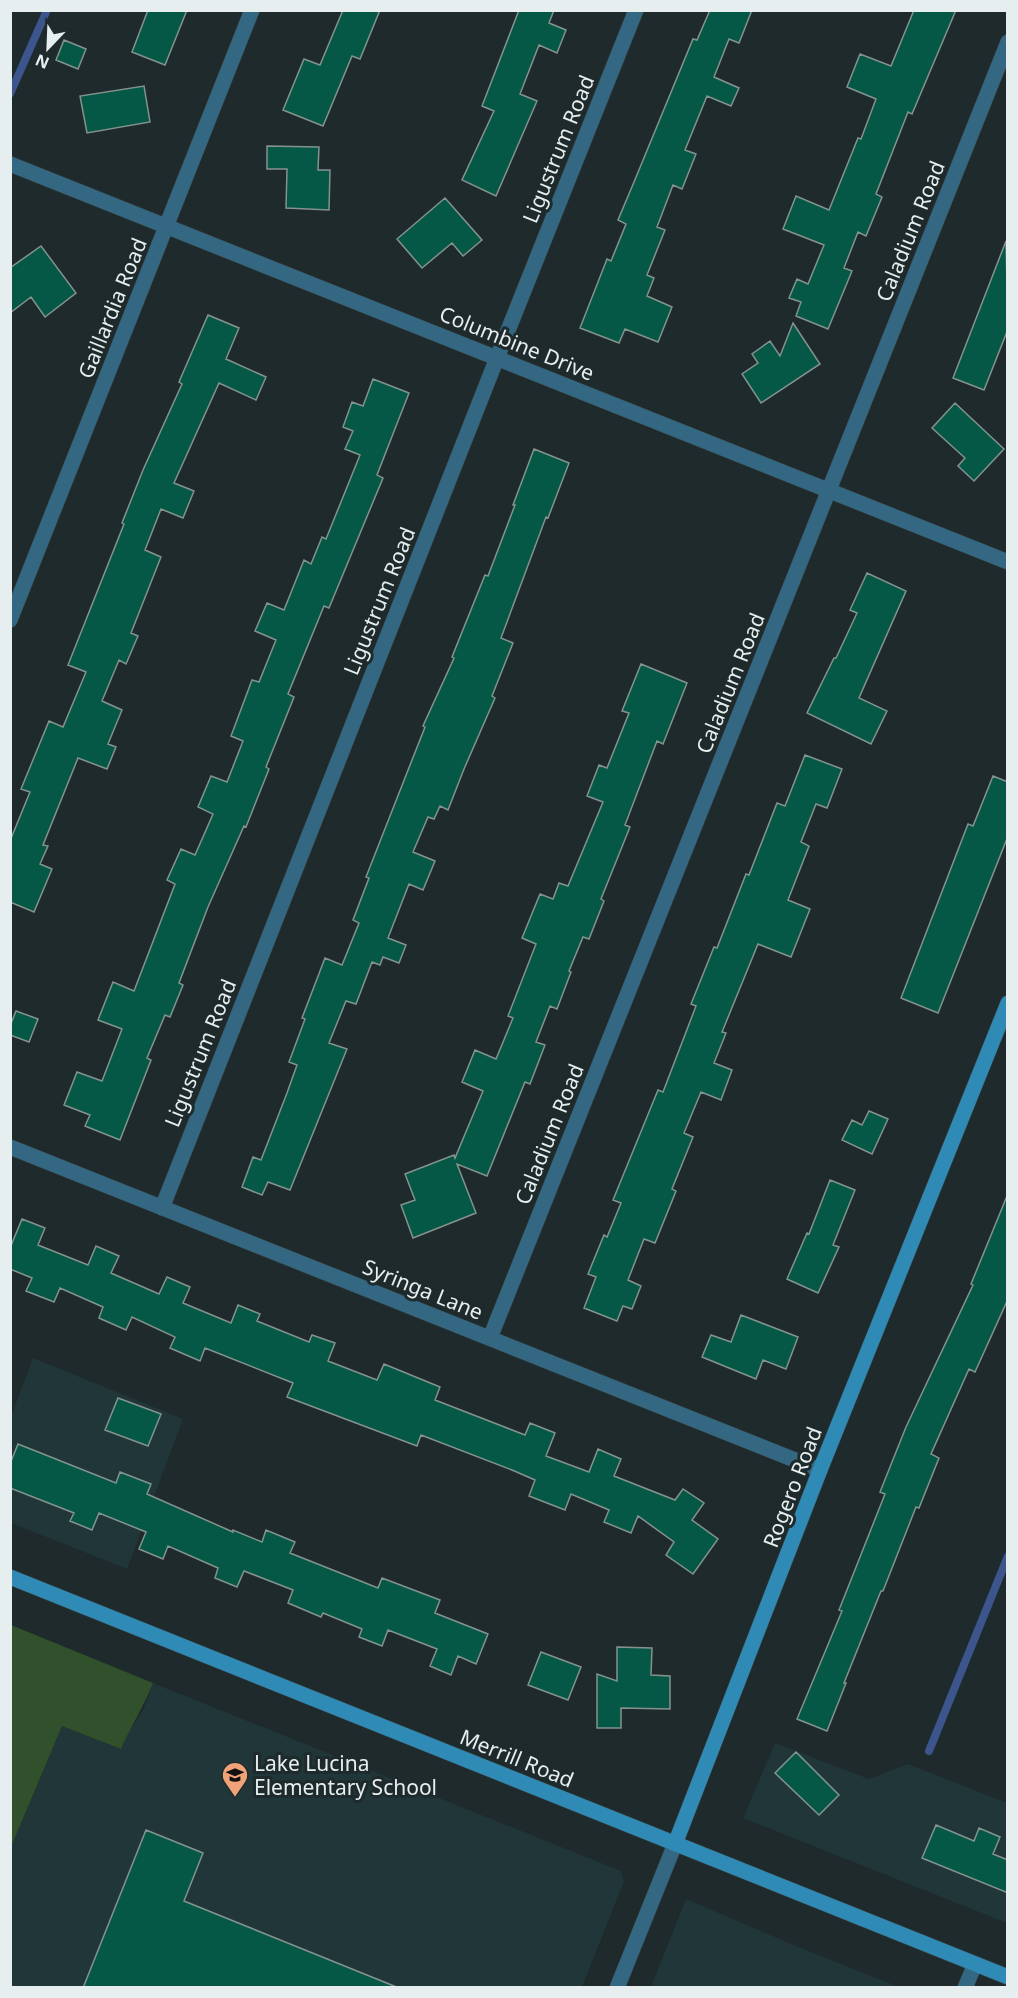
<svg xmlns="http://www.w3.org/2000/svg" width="1018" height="1998" font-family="'Noto Sans',sans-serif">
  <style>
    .built { fill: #213638 }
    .green { fill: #30512b }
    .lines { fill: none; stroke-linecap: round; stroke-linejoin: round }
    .stream { stroke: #3d558d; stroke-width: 8 }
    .building { fill: #065846; stroke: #85938e; stroke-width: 1.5 }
    .minor-casing { stroke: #3a4546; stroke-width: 16 }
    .tertiary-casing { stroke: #3a4546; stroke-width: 16 }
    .secondary-casing { stroke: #3a4546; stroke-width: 16 }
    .minor { stroke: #336782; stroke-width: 15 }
    .tertiary { stroke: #336782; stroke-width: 15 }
    .secondary { stroke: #308ab6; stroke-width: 15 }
    .labels { text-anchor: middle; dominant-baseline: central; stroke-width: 6; stroke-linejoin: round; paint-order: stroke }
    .street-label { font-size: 21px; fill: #e6eeef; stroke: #1e2a2b }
    .poi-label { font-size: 21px; fill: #e6eeef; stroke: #1e2a2b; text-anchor: start }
  </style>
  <rect width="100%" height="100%" fill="#1e2a2b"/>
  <path class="built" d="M 33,1358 L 183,1419 L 127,1569 L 11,1523 L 10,1419 Z
    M 153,1683 L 621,1871 L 624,1881 L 582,1987 L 11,1988 L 11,1847 L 62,1726 L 121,1749 L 130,1730 L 143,1710 Z
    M 775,1743 L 869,1779 L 908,1764 L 1007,1803 L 1007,1923 L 743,1818 Z
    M 686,1899 L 801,1948 L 899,1987 L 651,1987 Z"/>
  <path class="green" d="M 11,1625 L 153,1683 C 144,1706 131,1726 121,1749 L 62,1726 L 11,1847 Z"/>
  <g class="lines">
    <path class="stream" d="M 10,94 L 47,10
      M 929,1751 L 1008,1556"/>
  </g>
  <path class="building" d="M 148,10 L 187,10 L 165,65 L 132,52 Z
    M 343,10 L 380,10 L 360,59 L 352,56 L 323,126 L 283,110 L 304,59 L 320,65 Z
    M 519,10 L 554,10 L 549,23 L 566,30 L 557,53 L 539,45 L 520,94 L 537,101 L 496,196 L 462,180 L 494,111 L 482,106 Z
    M 710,10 L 752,10 L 739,43 L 729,39 L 714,77 L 739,88 L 731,106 L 707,96 L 685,150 L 696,154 L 682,189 L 673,185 L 657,227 L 665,230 L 647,275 L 654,278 L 647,296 L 672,307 L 658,342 L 625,329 L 619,343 L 580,328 L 607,259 L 611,261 L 626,224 L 618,220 L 634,182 L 693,39 L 697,40 Z
    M 914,10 L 956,10 L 912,114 L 908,112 L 876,194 L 882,197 L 866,236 L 858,232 L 844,268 L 852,271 L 828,329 L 796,316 L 801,302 L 789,298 L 797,279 L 808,284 L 824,245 L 783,229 L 796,196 L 829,210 L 858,138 L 861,139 L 876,99 L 847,87 L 860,54 L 891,66 Z
    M 64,40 L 86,49 L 78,69 L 56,60 Z
    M 144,86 L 150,122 L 87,133 L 80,96 Z
    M 267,146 L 319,147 L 318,170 L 330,170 L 329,210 L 286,208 L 287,169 L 267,169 Z
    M 445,198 L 482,240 L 463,256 L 452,243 L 422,268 L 397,239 Z
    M 1006,241 L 1008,329 L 984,390 L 953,378 Z
    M 41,246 L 76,293 L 45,317 L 31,297 L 10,313 L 10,268 Z
    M 208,315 L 239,328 L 226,359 L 266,377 L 256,400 L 219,383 L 174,483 L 194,491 L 183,518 L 161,509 L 145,550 L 161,557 L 131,633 L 138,636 L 126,664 L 119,660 L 102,701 L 122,710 L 108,744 L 116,747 L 107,769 L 78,758 L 43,845 L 48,846 L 40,864 L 52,869 L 34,912 L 10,902 L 10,841 L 30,792 L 21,789 L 49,721 L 63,727 L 86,672 L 68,665 L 124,524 L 122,523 L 143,470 L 182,384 L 179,382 Z
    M 793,323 L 820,364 L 761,403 L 742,374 L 758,363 L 752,354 L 770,341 L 780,356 Z
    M 373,379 L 409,393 L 377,475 L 383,478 L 329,608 L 324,606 L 288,694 L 294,697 L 266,767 L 269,769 L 246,827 L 244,826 L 208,907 L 179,983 L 183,985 L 170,1017 L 165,1015 L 147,1058 L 151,1060 L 120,1140 L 85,1126 L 90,1115 L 64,1105 L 77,1072 L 102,1081 L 122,1029 L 98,1020 L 113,982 L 134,991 L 175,884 L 167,880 L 181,849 L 195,855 L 213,814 L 198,807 L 211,776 L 227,782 L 243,741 L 231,736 L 252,680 L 259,682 L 276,640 L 255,631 L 267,603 L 284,610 L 304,560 L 311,564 L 322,537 L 326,539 L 360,455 L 345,449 L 353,431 L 343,427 L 352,402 L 363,406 Z
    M 955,403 L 1004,449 L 974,481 L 958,466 L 965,458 L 932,428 Z
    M 534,449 L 569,463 L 548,518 L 546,517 L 501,638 L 513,643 L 492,696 L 495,698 L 464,769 L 448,810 L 440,806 L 434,819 L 428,817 L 413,852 L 435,861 L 423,890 L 409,884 L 388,938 L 406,945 L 399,963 L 383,957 L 380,965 L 372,962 L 356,1004 L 346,1001 L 329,1043 L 347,1049 L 290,1190 L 268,1182 L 262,1195 L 242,1187 L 253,1157 L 261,1160 L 287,1093 L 297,1065 L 289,1062 L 305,1019 L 302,1018 L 325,958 L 342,965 L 359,923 L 353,920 L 369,878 L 366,877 L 425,727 L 423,726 L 454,658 L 452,657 L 485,575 L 488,576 L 515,505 L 513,505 Z
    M 867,573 L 906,591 L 859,698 L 887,711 L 871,744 L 807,713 L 834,658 L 836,658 L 857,613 L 850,610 Z
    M 641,664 L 687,683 L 663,744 L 657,741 L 625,825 L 630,827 L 601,899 L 604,901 L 589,939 L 583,937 L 569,971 L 571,972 L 557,1009 L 550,1006 L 536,1042 L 545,1045 L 530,1084 L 525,1082 L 487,1176 L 457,1164 L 476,1213 L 413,1238 L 401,1205 L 415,1200 L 405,1174 L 454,1155 L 455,1158 L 483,1091 L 462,1082 L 475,1050 L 496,1059 L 513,1018 L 508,1016 L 536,944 L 522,938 L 540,894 L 553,899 L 559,883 L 568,886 L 603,802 L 587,796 L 599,765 L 607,768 L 629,713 L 622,711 Z
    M 805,755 L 842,769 L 827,808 L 816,804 L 801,842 L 809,846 L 788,900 L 810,909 L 791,957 L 758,944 L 722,1032 L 726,1033 L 714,1063 L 732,1070 L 721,1100 L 701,1092 L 684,1133 L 693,1137 L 672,1189 L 676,1191 L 655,1243 L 644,1239 L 628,1280 L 641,1286 L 632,1309 L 623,1306 L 617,1321 L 584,1308 L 596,1277 L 588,1274 L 604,1235 L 607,1237 L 621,1203 L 613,1200 L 658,1090 L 663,1092 L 696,1006 L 691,1004 L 714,947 L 717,948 L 746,874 L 749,875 L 777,803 L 785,806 Z
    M 993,776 L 1008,782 L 1008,836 L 938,1013 L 901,998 L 968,824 L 973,826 Z
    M 16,1011 L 38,1019 L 29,1042 L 10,1035 L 10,1026 Z
    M 869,1111 L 888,1119 L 872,1154 L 842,1140 L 852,1120 L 862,1125 Z
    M 830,1180 L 855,1190 L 833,1245 L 839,1247 L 818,1293 L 787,1279 L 807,1233 L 809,1234 Z
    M 1007,1196 L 1008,1299 L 975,1372 L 969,1369 L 931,1454 L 939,1458 L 919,1508 L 916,1507 L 883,1591 L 881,1591 L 844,1683 L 846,1683 L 827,1731 L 797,1719 L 842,1611 L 839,1610 L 885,1494 L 880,1492 L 906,1427 L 973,1285 L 971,1284 Z
    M 22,1219 L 45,1228 L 38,1245 L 88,1265 L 96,1246 L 119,1256 L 111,1273 L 159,1294 L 167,1277 L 190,1287 L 183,1303 L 231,1323 L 238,1305 L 260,1314 L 257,1321 L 309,1342 L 312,1335 L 335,1343 L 328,1361 L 377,1380 L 384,1364 L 440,1387 L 435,1400 L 525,1435 L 530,1423 L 555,1433 L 546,1456 L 589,1472 L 598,1449 L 621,1459 L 614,1476 L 675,1500 L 683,1489 L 704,1503 L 692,1520 L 718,1539 L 693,1574 L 666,1555 L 674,1542 L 638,1516 L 631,1533 L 604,1522 L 609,1510 L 571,1494 L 565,1510 L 529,1496 L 535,1480 L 512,1470 L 421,1435 L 417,1446 L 287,1397 L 293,1383 L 205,1348 L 200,1361 L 170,1348 L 175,1337 L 132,1317 L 126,1330 L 99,1318 L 103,1307 L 60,1288 L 54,1302 L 26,1291 L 32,1278 L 10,1269 L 10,1248 Z
    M 741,1315 L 798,1337 L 786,1369 L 763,1360 L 756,1379 L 702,1357 L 711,1335 L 731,1342 Z
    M 118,1398 L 161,1414 L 148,1446 L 105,1430 Z
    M 18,1444 L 116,1483 L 120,1472 L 151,1484 L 147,1494 L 233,1532 L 233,1530 L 262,1542 L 266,1530 L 295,1542 L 290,1553 L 378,1588 L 382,1578 L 440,1600 L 435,1613 L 488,1634 L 476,1664 L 458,1656 L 451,1675 L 430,1666 L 437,1649 L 388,1630 L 382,1646 L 359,1637 L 362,1629 L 323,1613 L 321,1617 L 288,1603 L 293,1590 L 244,1571 L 237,1587 L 215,1578 L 218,1568 L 168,1546 L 163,1559 L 139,1549 L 146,1532 L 99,1513 L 92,1530 L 70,1521 L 74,1513 L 10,1488 L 10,1464 Z
    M 617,1647 L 652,1648 L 651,1675 L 670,1676 L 670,1709 L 621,1708 L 621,1728 L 597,1728 L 597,1674 L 617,1681 Z
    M 541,1652 L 581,1667 L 568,1700 L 528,1685 Z
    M 796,1752 L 839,1795 L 819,1815 L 775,1773 Z
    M 936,1825 L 974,1841 L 979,1828 L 1000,1837 L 993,1854 L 1008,1860 L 1008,1893 L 922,1858 Z
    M 146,1830 L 203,1853 L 184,1901 L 399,1988 L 83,1988 Z"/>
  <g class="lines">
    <g class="minor-casing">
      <path id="minor" d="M 10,164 L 1008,562
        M 10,620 L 252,10
        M 10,1147 L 820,1470
        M 162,1208 L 497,358 L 636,10
        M 490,1338 L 1008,42
        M 965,1988 L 975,1964"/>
    </g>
    <g class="tertiary-casing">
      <path id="tertiary" d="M 617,1988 L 675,1844"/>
    </g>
    <g class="secondary-casing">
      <path id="secondary" d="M 10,1577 L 1008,1977
        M 675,1844 L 820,1470 L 1008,1003"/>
    </g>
    <use href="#minor" class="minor"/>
    <use href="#tertiary" class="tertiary"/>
    <use href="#secondary" class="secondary"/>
  </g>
  <defs>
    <g id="school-pin" transform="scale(1.35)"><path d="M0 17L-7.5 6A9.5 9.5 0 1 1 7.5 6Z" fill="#f0a279" stroke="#1e2a2b"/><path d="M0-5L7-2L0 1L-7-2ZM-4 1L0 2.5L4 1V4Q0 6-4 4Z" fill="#111"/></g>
  </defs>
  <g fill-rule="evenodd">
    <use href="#school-pin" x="235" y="1775"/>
  </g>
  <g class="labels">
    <g class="street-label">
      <text transform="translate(558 149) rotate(-68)">Ligustrum Road</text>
      <text transform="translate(910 231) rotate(-68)">Caladium Road</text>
      <text transform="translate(112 308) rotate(-68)">Gaillardia Road</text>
      <text transform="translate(517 343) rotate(22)">Columbine Drive</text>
      <text transform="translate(379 601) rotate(-68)">Ligustrum Road</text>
      <text transform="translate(730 683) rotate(-68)">Caladium Road</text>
      <text transform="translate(200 1053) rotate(-68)">Ligustrum Road</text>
      <text transform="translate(549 1134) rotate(-68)">Caladium Road</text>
      <text transform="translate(423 1289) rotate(22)">Syringa Lane</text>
      <text transform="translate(792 1487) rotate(-69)">Rogero Road</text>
      <text transform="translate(517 1758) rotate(22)">Merrill Road</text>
    </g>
    <g class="poi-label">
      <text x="254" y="1763">Lake Lucina<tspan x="254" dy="24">Elementary School</tspan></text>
    </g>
  </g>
  <rect width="1018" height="1998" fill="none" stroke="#e6eeef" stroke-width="24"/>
  <g transform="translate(48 48) rotate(203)" stroke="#1e2a2b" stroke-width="4.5" paint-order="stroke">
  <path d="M0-4.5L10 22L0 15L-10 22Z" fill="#e6eeef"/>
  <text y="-9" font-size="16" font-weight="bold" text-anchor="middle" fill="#e6eeef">N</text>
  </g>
</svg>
